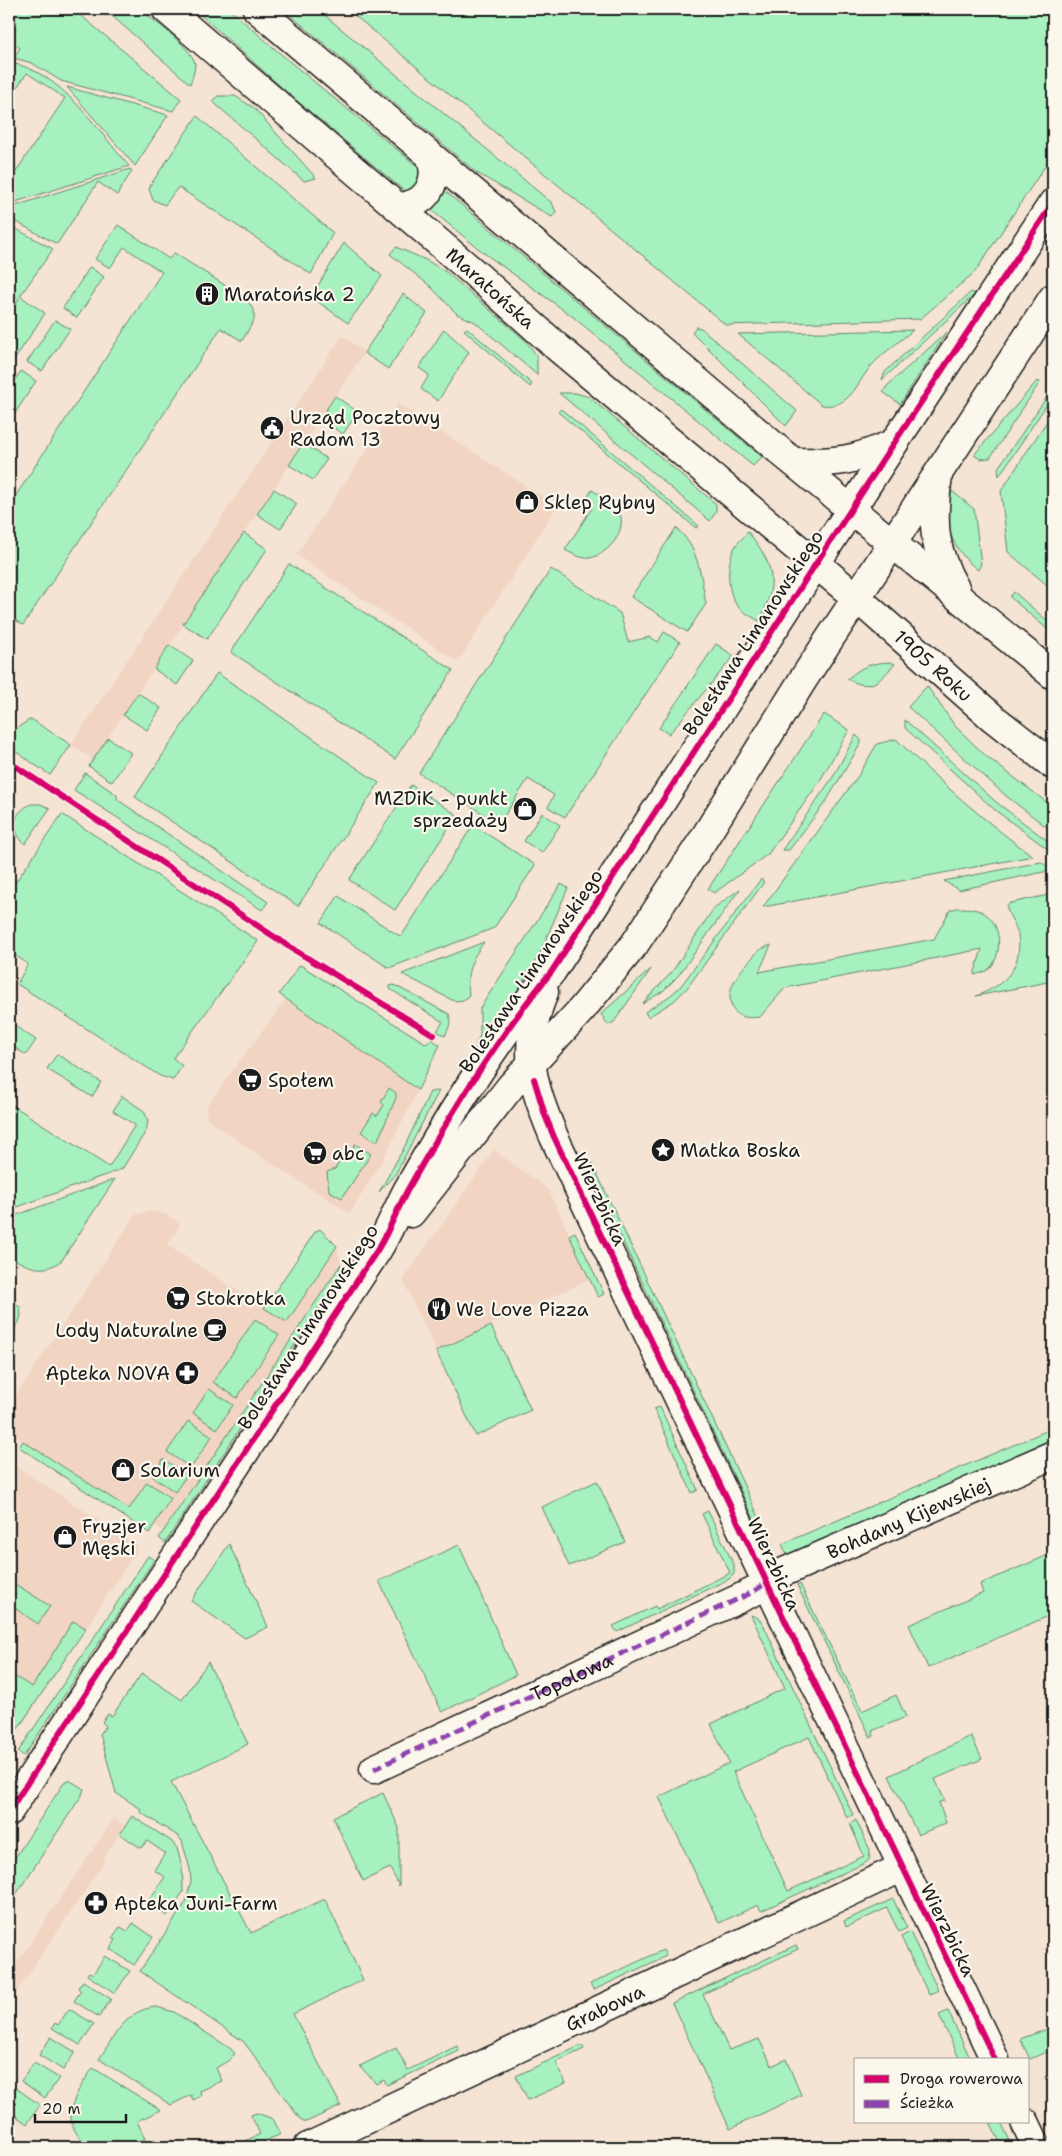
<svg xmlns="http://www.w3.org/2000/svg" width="1062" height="2156" font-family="'Shantell Sans',sans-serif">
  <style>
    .built { fill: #f1d5c2 }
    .green { fill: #a7f1bf; stroke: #62866e }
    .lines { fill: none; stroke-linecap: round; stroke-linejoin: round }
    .minor-casing { stroke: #1c1c1c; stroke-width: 31 }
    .major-casing { stroke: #1c1c1c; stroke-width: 31 }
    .minor { stroke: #fbf7ec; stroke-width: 28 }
    .major { stroke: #fbf7ec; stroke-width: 28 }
    .quiet { stroke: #8e44ad; stroke-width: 5; stroke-dasharray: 10 5; stroke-linecap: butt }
    .cycleway-casing { stroke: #fbf7ec; stroke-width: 9 }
    .cycleway { stroke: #d6006c; stroke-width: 6 }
    .labels { text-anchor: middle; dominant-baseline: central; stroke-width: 4.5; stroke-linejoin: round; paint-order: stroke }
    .street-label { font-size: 19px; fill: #1c1c1c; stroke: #fbf7ec }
    .poi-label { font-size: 19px; fill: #1c1c1c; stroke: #fbf7ec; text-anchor: start }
  </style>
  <rect width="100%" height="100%" fill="#f5e3d3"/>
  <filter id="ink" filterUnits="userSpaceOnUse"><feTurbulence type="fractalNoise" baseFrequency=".02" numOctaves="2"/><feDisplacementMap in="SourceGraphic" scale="10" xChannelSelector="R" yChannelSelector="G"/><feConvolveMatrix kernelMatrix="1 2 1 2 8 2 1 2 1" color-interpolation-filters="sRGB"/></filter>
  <g filter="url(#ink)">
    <path class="built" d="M 342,336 L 364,351 L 364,353 L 93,760 L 71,745 Z
      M 398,404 L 557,506 L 458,662 L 296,555 Z
      M 286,999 L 418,1090 L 382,1161 L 350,1213 L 270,1163 L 210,1121 L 206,1115 L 208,1104 Z
      M 494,1150 L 548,1189 L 590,1279 L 436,1351 L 403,1280 Z
      M 150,1211 L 165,1214 L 179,1223 L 180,1226 L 167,1245 L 287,1322 L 337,1246 L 341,1264 L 163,1531 L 9,1432 L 9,1406 L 135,1215 Z
      M 9,1462 L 139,1547 L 9,1745 Z
      M 114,1818 L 125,1826 L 103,1859 L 105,1861 L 9,2003 L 9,1975 Z"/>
    <path class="green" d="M 9,9 L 73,9 L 181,99 L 173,111 L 61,81 L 32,63 L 14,58 L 20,48 L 9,40 Z
      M 104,9 L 139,9 C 153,20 192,47 195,64 C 195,71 192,78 190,84 Z
      M 194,9 L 229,9 L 290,62 L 422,170 L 420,185 L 409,191 L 403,190 L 289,94 Z
      M 283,9 L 317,9 L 552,203 L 556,212 L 552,217 L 477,173 Z
      M 347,9 L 1053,9 L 1053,154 L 975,272 L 920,319 L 726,325 Z
      M 10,63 C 60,70 98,131 129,166 L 9,204 L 9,182 L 65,98 L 27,73 L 13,93 L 9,90 Z
      M 67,87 L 168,115 L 135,166 Z
      M 218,96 L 235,96 L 254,108 L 316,178 L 304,181 L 212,101 Z
      M 197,116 L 333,233 L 311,274 L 178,187 L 165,205 L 153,200 L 149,189 L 151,184 Z
      M 130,169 L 132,171 L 117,195 L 98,182 L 57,244 L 9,218 L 9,208 Z
      M 445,191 L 762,457 L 753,466 L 572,316 L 484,253 L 430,209 L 438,201 Z
      M 9,225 L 53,249 L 20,296 L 45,313 L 9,368 L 9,315 L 19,299 L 9,292 Z
      M 118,225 L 169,259 L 174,253 L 245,298 L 254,310 L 254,320 L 242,341 L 221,328 L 23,625 L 9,616 L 9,506 L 162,272 L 124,247 L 110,268 L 95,259 Z
      M 344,243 L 382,276 L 348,323 L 311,297 Z
      M 396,247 L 426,260 L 446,272 L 526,341 L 537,356 L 537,375 L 475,322 L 457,314 L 430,286 L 390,254 Z
      M 90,267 L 104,277 L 77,318 L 63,308 Z
      M 971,292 L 975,294 L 882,380 L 885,372 Z
      M 403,294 L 427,313 L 388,369 L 364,353 Z
      M 55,320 L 70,329 L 42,371 L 27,362 Z
      M 696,327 L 701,328 L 797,411 L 786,426 L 692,332 Z
      M 467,328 L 532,384 L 530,387 L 464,330 Z
      M 444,329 L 469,352 L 438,401 L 421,389 L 429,375 L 419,368 Z
      M 913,330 C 899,342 883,353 871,366 C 856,384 850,409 822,405 L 738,334 Z
      M 947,332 L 900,404 L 883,392 L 888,385 Z
      M 21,371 L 36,381 L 10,421 L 9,389 Z
      M 1037,381 L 1040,382 L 990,458 L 980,459 L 974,455 Z
      M 1053,388 L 1053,395 L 999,476 L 998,468 Z
      M 559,393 L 576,393 L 589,397 L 716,504 L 716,512 L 710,521 Z
      M 335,396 L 358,412 L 343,434 L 320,419 Z
      M 561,409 L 699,526 L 696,528 L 558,412 Z
      M 1053,412 L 1053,590 L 1008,552 L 1001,491 Z
      M 303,443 L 327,459 L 313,480 L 289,465 Z
      M 274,489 L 297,504 L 280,529 L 257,514 Z
      M 592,490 C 600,495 615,502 619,511 C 628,530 609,554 590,558 C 581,559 573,554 565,550 L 592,508 L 584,502 Z
      M 952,491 L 974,509 L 981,564 L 978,570 C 953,551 939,521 952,491 Z
      M 676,528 C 699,547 701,577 706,604 L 687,632 L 631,597 Z
      M 748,532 C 774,564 779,583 759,621 C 753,617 744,613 739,608 C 726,594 726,563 735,547 C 738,542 744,537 748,532 Z
      M 244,533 L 267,549 L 207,639 L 183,624 Z
      M 289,564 L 453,670 L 395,759 L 231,652 Z
      M 551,569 L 620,613 L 628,642 L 650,637 L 658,642 L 664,632 L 680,642 L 565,817 L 548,807 L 554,795 L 528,779 L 499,824 L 419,773 Z
      M 1014,592 L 1053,626 L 1053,634 L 1010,597 Z
      M 716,644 L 734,656 L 669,734 L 659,728 Z
      M 169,645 L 193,661 L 177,685 L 154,669 Z
      M 890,662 L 895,664 C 879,681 872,692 847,679 C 863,666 870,663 890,662 Z
      M 217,673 L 379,783 L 298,906 L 135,797 Z
      M 927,686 L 955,726 L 987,757 L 1053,807 L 1053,832 L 1005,795 L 908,707 Z
      M 138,693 L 161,708 L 147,730 L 123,715 Z
      M 824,714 L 849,730 L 818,784 L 768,854 L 714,893 L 708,889 Z
      M 31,719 L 71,745 L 50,775 L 9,747 C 9,732 18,727 31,719 Z
      M 905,720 L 996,802 L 1053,845 L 1053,853 L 995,810 L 905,728 Z
      M 856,735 L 861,740 L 861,743 L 827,800 L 789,850 L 782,850 L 833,777 Z
      M 108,738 L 131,753 L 112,782 L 89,766 Z
      M 896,739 C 939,781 984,821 1033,856 L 763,907 L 858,776 L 877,744 Z
      M 85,773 L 117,795 L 117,799 L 121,802 L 268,902 L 262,910 L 74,790 Z
      M 411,785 L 457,815 L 395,910 L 349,880 Z
      M 31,804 L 40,804 L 50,808 L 25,844 C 10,830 12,813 31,804 Z
      M 542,813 L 560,825 L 542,853 L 524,841 Z
      M 62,814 L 258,941 L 173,1058 L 182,1066 L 173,1080 L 160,1076 L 17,984 L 28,964 L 9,951 L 9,892 Z
      M 473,825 L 535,865 L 494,928 L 389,968 L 321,923 L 338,896 L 401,937 Z
      M 1041,862 L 1053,870 L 959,890 L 944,881 Z
      M 761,879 L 764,882 L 687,988 L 674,1001 L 648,1017 L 645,1012 L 671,995 L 680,987 Z
      M 561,884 L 568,888 L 539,955 L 480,1052 L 476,1044 L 480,1035 L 480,1008 Z
      M 740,889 L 678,976 L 663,991 L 642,1004 L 672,972 L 714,908 Z
      M 1053,894 L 1053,981 L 976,996 C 1005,985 1023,968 1018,934 C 1016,925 1010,918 1007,909 L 1007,905 L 1011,903 Z
      M 957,908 C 966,908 976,908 984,913 C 1001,923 1003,952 991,967 C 987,972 980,973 974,975 L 982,949 L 785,988 L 760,1017 C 749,1018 737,1019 732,1007 C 723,985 746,966 759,950 L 771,945 L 759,972 L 934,939 L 950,910 Z
      M 484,942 C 470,962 466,970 469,995 L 464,1000 L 454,1001 L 402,974 Z
      M 300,965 L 427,1044 L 431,1039 L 440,1045 L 418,1090 L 279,994 Z
      M 651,969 L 614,1022 L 608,1025 L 601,1014 Z
      M 394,985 L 449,1014 L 451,1022 L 445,1036 L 437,1031 L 443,1022 L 390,989 L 390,986 Z
      M 9,1022 L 36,1040 L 26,1055 L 9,1044 Z
      M 57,1054 L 101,1082 L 92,1097 L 47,1069 Z
      M 389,1088 L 396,1093 L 396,1098 L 377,1142 L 361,1132 L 373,1113 L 377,1116 L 384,1105 L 381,1102 Z
      M 439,1091 L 396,1173 L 379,1192 L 404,1148 L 430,1092 Z
      M 122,1096 L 144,1111 L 148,1121 L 146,1131 L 122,1169 L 9,1210 L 9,1103 L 109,1167 L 135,1125 L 113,1111 Z
      M 355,1144 L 371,1154 L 342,1198 L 329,1191 L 327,1172 L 335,1169 L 340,1161 L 346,1160 Z
      M 592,1163 L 772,1545 L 768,1548 L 587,1166 Z
      M 115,1179 L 62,1260 C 44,1275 27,1267 9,1256 L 9,1218 Z
      M 320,1229 L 337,1246 L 287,1322 L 264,1308 L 315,1232 Z
      M 575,1232 L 604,1294 L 598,1297 L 569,1235 Z
      M 341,1264 L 338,1279 L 165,1543 L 159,1538 Z
      M 9,1299 L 20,1307 L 21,1316 L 19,1322 L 9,1337 Z
      M 255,1319 L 279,1335 L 237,1398 L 213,1382 Z
      M 491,1326 L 531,1410 L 476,1436 L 436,1351 Z
      M 209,1389 L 233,1405 L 217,1429 L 193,1413 Z
      M 660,1407 L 698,1490 L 692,1493 L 654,1409 Z
      M 188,1421 L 212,1436 L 191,1468 L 167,1452 Z
      M 1053,1428 L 1053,1443 L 788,1557 L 782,1544 Z
      M 23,1441 L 129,1509 L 147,1482 L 171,1498 L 149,1533 L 19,1447 Z
      M 163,1459 L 187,1475 L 175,1492 L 152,1476 Z
      M 597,1481 L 625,1542 L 569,1566 L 542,1507 Z
      M 708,1511 L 734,1565 L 734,1574 L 729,1579 L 617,1632 L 613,1626 L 655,1606 L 657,1609 L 730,1573 L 702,1514 Z
      M 229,1544 L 268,1627 L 245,1638 L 191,1601 Z
      M 459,1545 L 516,1675 L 442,1712 L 379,1581 Z
      M 1053,1553 L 1053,1614 L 928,1668 L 909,1625 L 983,1593 L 980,1584 Z
      M 148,1556 L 154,1560 L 24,1756 L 18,1752 Z
      M 9,1580 L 50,1606 L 38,1624 L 9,1604 Z
      M 800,1584 L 862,1711 L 896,1695 L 906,1717 L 872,1731 L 874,1736 L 871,1738 L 797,1585 Z
      M 751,1615 L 757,1617 L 763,1624 L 853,1815 L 847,1818 L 809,1737 L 733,1772 L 788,1891 L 864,1856 L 850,1824 L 856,1820 L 870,1850 L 869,1860 L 865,1863 L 761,1911 L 758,1905 L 719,1923 L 659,1797 L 729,1763 L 711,1724 L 785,1688 Z
      M 73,1621 L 86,1628 L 17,1730 L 9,1724 L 9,1720 L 17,1708 L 9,1703 L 9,1673 L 32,1687 Z
      M 208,1662 L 248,1744 L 171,1782 L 251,1933 L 325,1899 L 363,1980 L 293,2014 L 341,2106 L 306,2122 L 300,2119 L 244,2042 L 140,1971 L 186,1902 L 191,1881 L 190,1869 L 182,1841 L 178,1836 L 140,1812 L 141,1809 L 116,1793 L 100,1734 L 106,1726 L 102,1722 L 108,1714 L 112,1716 L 142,1673 L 182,1700 Z
      M 971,1736 L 982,1759 L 935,1779 L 945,1801 L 939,1802 L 946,1823 L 918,1835 L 889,1776 Z
      M 69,1780 L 84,1789 L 82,1795 L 9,1905 L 9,1867 L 65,1781 Z
      M 383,1793 L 399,1828 L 399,1886 L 390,1868 L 363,1881 L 333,1817 Z
      M 132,1816 L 171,1841 L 177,1848 L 182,1867 L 183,1892 L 167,1916 L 147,1903 L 165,1877 L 154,1870 L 165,1853 L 147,1841 L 141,1848 L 120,1834 Z
      M 893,1899 L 907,1928 L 899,1932 L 887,1908 L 846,1927 L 844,1921 Z
      M 133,1923 L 153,1937 L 134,1965 L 110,1949 L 116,1940 L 112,1938 L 120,1927 L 128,1931 Z
      M 910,1932 L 938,1990 L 929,1995 L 901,1937 Z
      M 796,1945 L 798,1949 L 703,1994 L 729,2050 L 759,2039 L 772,2066 L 786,2059 L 801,2095 L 730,2129 L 672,2003 Z
      M 663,1950 L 666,1956 L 594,1990 L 590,1984 Z
      M 105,1956 L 130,1971 L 115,1993 L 87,1975 L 89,1972 L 93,1974 Z
      M 83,1981 L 111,1999 L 99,2017 L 74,2001 L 81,1991 L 78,1988 Z
      M 156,2007 L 174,2012 L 231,2049 L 235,2054 L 231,2057 L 231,2059 L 216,2068 L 222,2081 L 200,2091 L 201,2096 L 193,2100 L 191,2095 L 171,2105 L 99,2059 C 114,2037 126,2009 156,2007 Z
      M 69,2009 L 94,2024 L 80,2045 L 52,2028 L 55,2023 L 58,2025 Z
      M 948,2011 L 971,2060 L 960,2060 L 939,2015 Z
      M 1053,2027 L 1053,2049 L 1030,2059 L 1020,2039 Z
      M 51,2037 L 75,2052 L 63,2070 L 39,2055 Z
      M 582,2045 L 584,2049 L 556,2062 L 566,2083 L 528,2100 L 516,2076 Z
      M 457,2046 L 459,2051 L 387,2085 L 384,2080 L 376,2084 C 372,2077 365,2073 360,2066 L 396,2048 L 408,2070 Z
      M 34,2063 L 59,2078 L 45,2098 L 21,2081 Z
      M 93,2068 L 161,2110 L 137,2121 L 145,2139 L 128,2147 L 92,2147 C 55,2124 74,2095 93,2068 Z
      M 16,2088 L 40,2105 L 27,2124 L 9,2111 L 9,2099 Z
      M 257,2113 L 273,2119 L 281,2134 L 252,2147 L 233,2147 L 260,2134 L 251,2115 Z
      M 990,2122 L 1001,2122 L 1009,2139 L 1007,2147 L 996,2147 L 1001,2144 Z"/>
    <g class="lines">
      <g class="minor-casing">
        <g id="minor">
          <path d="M 544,992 C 521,1049 531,1082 554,1137 L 995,2060"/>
          <path d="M 411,1213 L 511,1086 L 582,1009 L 634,945 L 703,840 L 804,678 L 1053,298"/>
          <path id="s1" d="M 374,1769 L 753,1592 L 777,1575 L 1053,1455"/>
          <path d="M 9,1811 L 378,1249 C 389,1231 397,1210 407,1191 C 450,1115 496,1039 552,971 L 894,443 L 1053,203"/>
          <path d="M 1025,2122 L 1037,2147"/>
          <path id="s2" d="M 308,2147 L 901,1868"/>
        </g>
      </g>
      <g class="major-casing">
        <g id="major">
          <path id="s3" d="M 166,9 L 472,271 L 557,347 L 858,599 L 993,718 L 1053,765"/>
          <path d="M 257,9 L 781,452 L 1053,675"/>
          <path d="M 398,207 C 425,206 440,183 431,158"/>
          <path d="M 794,462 C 836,463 855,461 894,443"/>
          <path d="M 938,475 C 932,521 932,549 956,590"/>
        </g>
      </g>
      <use href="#minor" class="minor"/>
      <use href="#major" class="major"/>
      <path class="quiet" id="s4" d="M 374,1769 L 753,1592 L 766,1583"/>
      <g class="cycleway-casing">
        <path id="cycleway" d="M 9,762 L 296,951 L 434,1035
          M 534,1079 L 545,1115 L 554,1137 L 995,2060
          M 9,1811 L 378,1249 C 389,1231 397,1210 407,1191 C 450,1115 496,1039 552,971 L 894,443 L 1053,203"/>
      </g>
      <use href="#cycleway" class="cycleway"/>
    </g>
  </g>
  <defs>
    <g id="building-disc" transform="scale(1.25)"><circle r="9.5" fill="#1c1c1c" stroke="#fbf7ec"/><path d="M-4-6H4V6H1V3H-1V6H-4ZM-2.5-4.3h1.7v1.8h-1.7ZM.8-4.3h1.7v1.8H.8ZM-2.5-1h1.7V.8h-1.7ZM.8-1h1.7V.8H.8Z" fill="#fff"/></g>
    <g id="civic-disc" transform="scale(1.25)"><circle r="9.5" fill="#1c1c1c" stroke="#fbf7ec"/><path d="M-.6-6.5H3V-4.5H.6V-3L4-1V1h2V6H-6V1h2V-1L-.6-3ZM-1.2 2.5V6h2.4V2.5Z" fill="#fff"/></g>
    <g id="shop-disc" transform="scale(1.25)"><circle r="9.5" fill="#1c1c1c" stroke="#fbf7ec"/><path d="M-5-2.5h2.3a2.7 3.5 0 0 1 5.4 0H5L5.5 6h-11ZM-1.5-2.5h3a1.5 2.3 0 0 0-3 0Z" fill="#fff"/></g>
    <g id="supermarket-disc" transform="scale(1.25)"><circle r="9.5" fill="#1c1c1c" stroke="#fbf7ec"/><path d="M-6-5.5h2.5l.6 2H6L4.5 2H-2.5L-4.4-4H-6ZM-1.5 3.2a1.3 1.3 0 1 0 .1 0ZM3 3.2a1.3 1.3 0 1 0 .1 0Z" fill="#fff"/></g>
    <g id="sight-disc" transform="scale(1.25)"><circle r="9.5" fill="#1c1c1c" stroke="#fbf7ec"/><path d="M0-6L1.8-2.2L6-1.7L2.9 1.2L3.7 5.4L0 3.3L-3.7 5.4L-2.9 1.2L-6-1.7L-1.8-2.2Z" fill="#fff"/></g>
    <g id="restaurant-disc" transform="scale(1.25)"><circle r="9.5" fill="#1c1c1c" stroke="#fbf7ec"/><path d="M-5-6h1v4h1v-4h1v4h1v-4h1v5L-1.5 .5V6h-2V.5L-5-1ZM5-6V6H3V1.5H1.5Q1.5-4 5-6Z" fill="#fff"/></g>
    <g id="cafe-disc" transform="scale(1.25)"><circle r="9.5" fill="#1c1c1c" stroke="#fbf7ec"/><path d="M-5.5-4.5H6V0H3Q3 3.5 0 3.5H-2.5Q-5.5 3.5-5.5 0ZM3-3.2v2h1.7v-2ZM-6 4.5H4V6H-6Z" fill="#fff"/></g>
    <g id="pharmacy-disc" transform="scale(1.25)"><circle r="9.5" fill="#1c1c1c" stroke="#fbf7ec"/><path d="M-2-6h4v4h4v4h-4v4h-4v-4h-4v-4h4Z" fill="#fff"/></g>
  </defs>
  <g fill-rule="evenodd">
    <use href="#building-disc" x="207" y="294"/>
    <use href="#civic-disc" x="272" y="428"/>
    <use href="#shop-disc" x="527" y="502"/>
    <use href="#shop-disc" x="525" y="809"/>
    <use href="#supermarket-disc" x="250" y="1080"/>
    <use href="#sight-disc" x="663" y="1150"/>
    <use href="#supermarket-disc" x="315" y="1153"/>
    <use href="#supermarket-disc" x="178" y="1298"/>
    <use href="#restaurant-disc" x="439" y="1309"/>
    <use href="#cafe-disc" x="215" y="1330"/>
    <use href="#pharmacy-disc" x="187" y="1373"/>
    <use href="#shop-disc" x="123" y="1470"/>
    <use href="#shop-disc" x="65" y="1537"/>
    <use href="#pharmacy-disc" x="96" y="1903"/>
  </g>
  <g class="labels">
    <g class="street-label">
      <text stroke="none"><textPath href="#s3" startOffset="428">Maratońska</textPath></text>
      <text transform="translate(753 633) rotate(-57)">Bolesława Limanowskiego</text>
      <text stroke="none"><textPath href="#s3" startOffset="1010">1905 Roku</textPath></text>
      <text transform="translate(531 971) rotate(-56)">Bolesława Limanowskiego</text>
      <text transform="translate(600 1199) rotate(65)">Wierzbicka</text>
      <text transform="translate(308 1327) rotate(-57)">Bolesława Limanowskiego</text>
      <text stroke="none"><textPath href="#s1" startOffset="591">Bohdany Kijewskiej</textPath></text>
      <text transform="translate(774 1564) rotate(65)">Wierzbicka</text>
      <text stroke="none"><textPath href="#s4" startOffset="218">Topolowa</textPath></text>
      <text transform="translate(948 1930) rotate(64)">Wierzbicka</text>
      <text stroke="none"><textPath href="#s2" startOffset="328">Grabowa</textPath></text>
    </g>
    <g class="poi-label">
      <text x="224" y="294">Maratońska 2</text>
      <text x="290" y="417">Urząd Pocztowy<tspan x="290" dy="22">Radom 13</tspan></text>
      <text x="544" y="502">Sklep Rybny</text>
      <text x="508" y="798" text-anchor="end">MZDiK - punkt<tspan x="508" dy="22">sprzedaży</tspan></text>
      <text x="268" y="1080">Społem</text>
      <text x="680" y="1150">Matka Boska</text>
      <text x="332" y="1153">abc</text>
      <text x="196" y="1298">Stokrotka</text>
      <text x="456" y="1309">We Love Pizza</text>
      <text x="198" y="1330" text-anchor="end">Lody Naturalne</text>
      <text x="170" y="1373" text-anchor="end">Apteka NOVA</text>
      <text x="140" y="1470">Solarium</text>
      <text x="82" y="1526">Fryzjer<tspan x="82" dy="22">Męski</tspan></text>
      <text x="114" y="1903">Apteka Juni-Farm</text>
    </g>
  </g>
  <rect width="1062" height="2156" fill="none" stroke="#fbf7ec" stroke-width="30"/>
  <rect x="15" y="15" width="1032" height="2126" fill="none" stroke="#1c1c1c" stroke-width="2" filter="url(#ink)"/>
  <rect x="854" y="2058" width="175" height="65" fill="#fbf7ec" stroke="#a29f99"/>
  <rect x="864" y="2075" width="25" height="8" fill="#d6006c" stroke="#a29f99"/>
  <text x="900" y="2084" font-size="15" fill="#1c1c1c">Droga rowerowa</text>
  <rect x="864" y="2100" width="25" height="8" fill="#8e44ad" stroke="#a29f99"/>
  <text x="900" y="2108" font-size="15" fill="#1c1c1c">Ścieżka</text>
  <path d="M35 2114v8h91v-8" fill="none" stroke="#1c1c1c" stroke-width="2.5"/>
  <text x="42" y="2114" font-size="15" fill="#1c1c1c" stroke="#fbf7ec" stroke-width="4" paint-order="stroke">20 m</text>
</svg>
